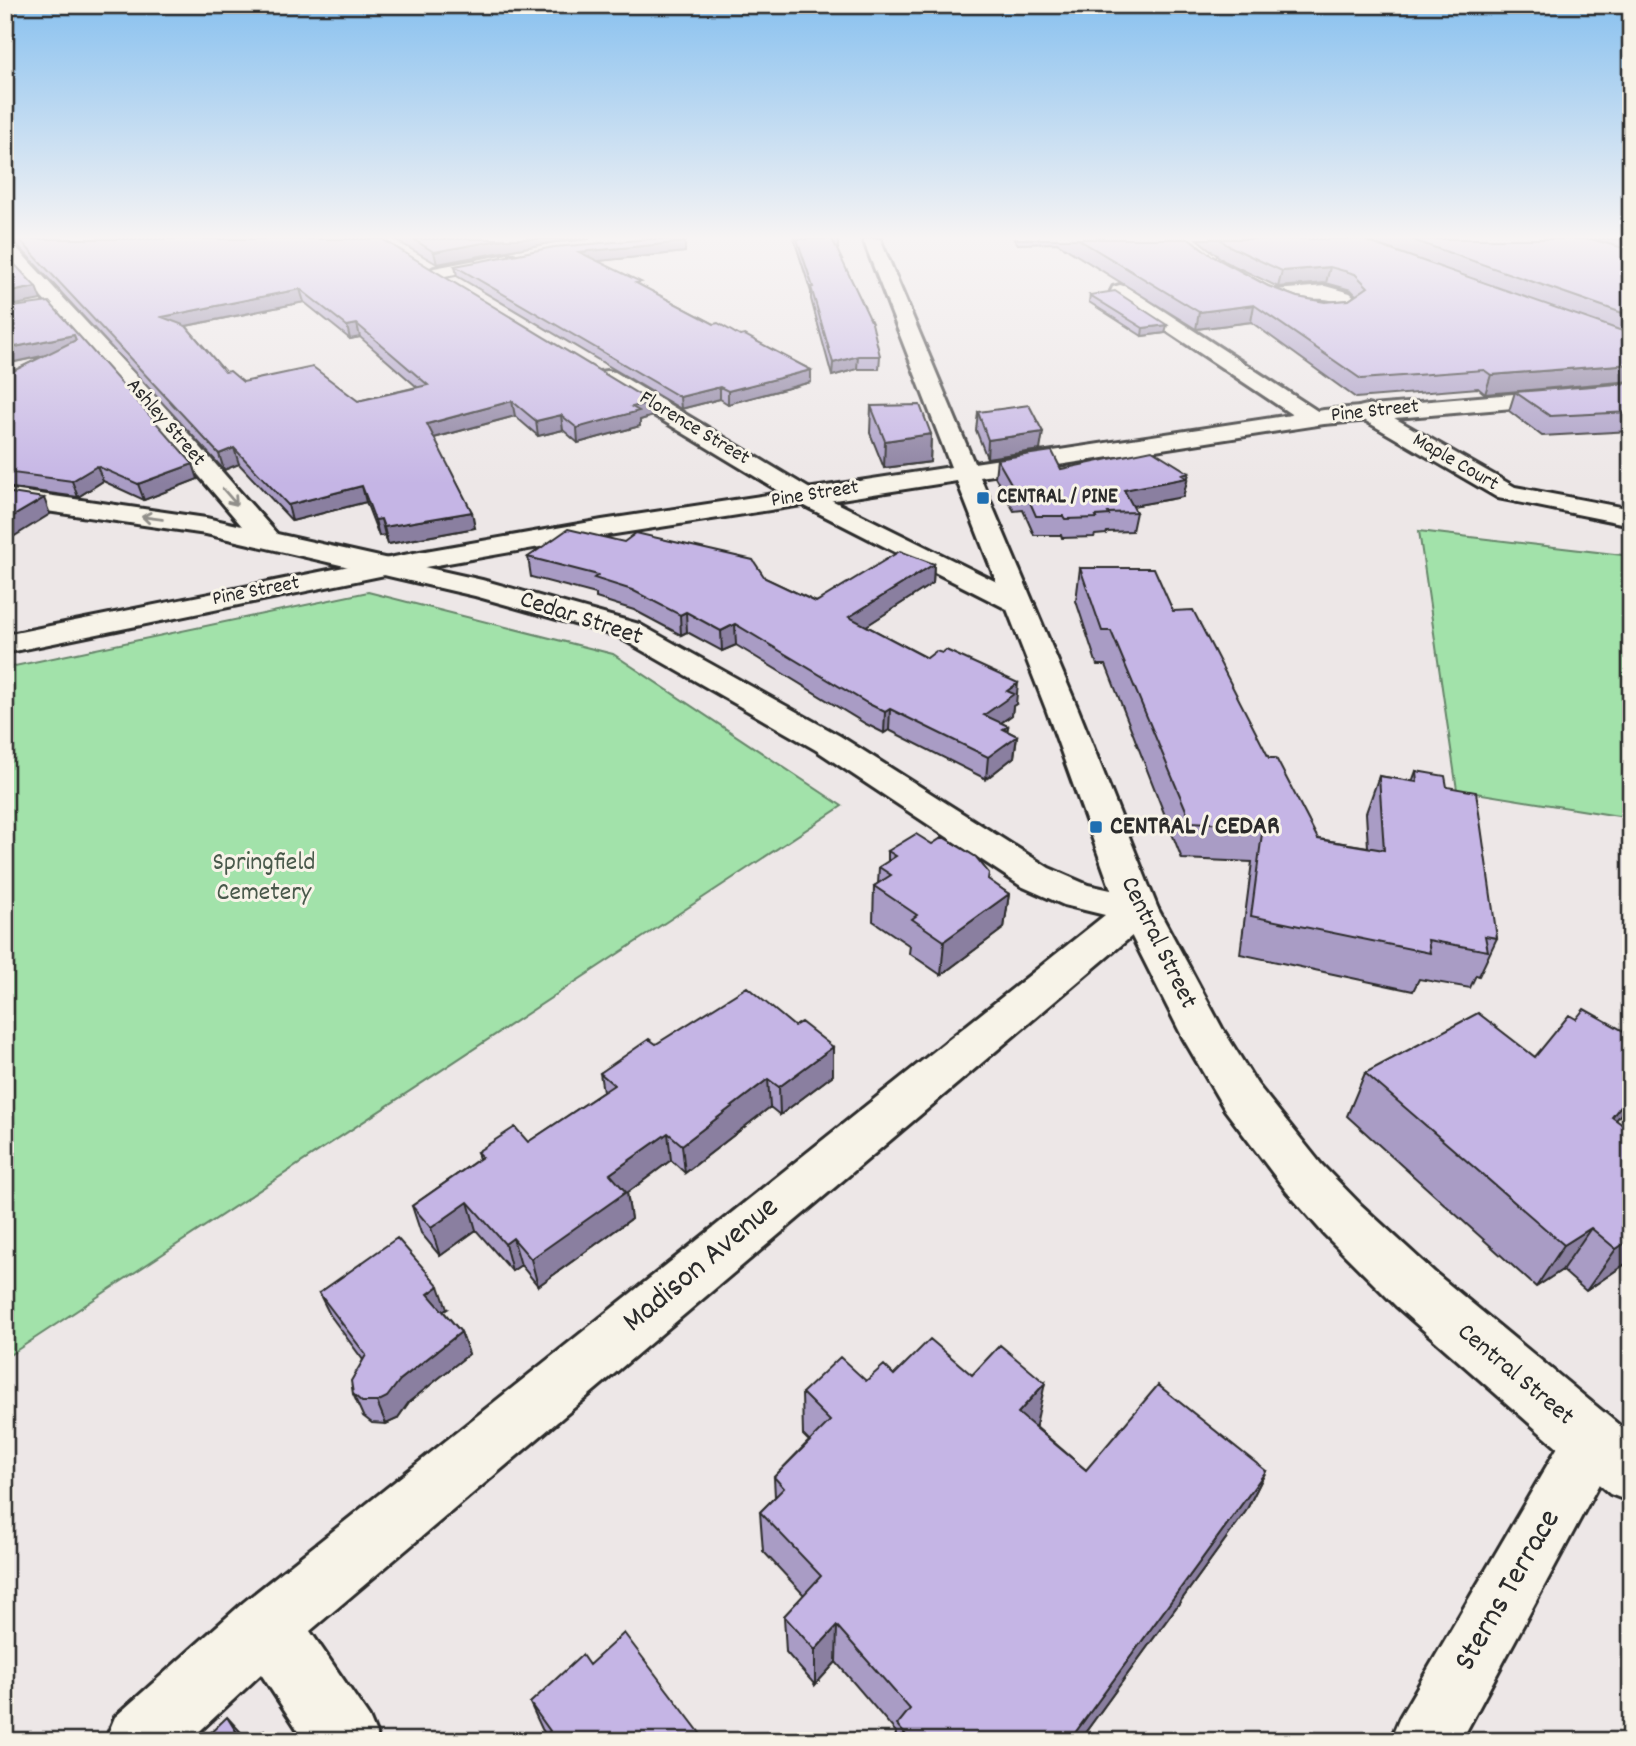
<svg xmlns="http://www.w3.org/2000/svg" width="1636" height="1746" font-family="Dekko,sans-serif">
  <style>
    .green { fill: #a2e2aa; stroke: #66866a; stroke-width: 2 }
    .lines { fill: none; stroke-linecap: round; stroke-linejoin: round }
    .street-casing { stroke: #2b2b2b; stroke-width: 6 }
    .secondary-casing { stroke: #2b2b2b; stroke-width: 6 }
    .street { fill: #f7f3e8; fill-rule: evenodd }
    .secondary { fill: #f7f3e8; fill-rule: evenodd }
    .wall { fill: #a99cc5; stroke: #2b2b2b; stroke-width: 2; fill-rule: evenodd }
    .shaded-wall { fill: #8a7fa0; stroke: #2b2b2b; stroke-width: 2 }
    .building { fill: #c5b5e5; stroke: #2b2b2b; stroke-width: 2; fill-rule: evenodd }
    .oneway { stroke: #918f8a }
    .poi-dot { fill: #1f6fb2; stroke: #f7f3e8; stroke-width: 2.5 }
    .labels { text-anchor: middle; dominant-baseline: central; stroke-width: 6; stroke-linejoin: round; paint-order: stroke }
    .far-street-label { font-size: 21px; fill: #2b2b2b; stroke: #f7f3e8 }
    .far-poi-label { font-size: 21px; font-weight: bold; fill: #2b2b2b; stroke: #f7f3e8; text-anchor: start }
    .street-label { font-size: 26px; fill: #2b2b2b; stroke: #f7f3e8 }
    .poi-label { font-size: 26px; font-weight: bold; fill: #2b2b2b; stroke: #f7f3e8; text-anchor: start }
    .park-label { font-size: 26px; fill: #49594b; stroke: #f7f3e8 }
    .near-street-label { font-size: 32px; fill: #2b2b2b; stroke: #f7f3e8 }
  </style>
  <rect width="100%" height="100%" fill="#ede7e7"/>
  <filter id="ink" filterUnits="userSpaceOnUse"><feTurbulence type="fractalNoise" baseFrequency=".0143" numOctaves="2"/><feDisplacementMap in="SourceGraphic" scale="14" xChannelSelector="R" yChannelSelector="G"/><feConvolveMatrix kernelMatrix="1 2 1 2 8 2 1 2 1" color-interpolation-filters="sRGB"/></filter>
  <g filter="url(#ink)">
    <path class="green" d="M 1419,531 L 1631,556 L 1631,818 L 1457,790 Z
      M 368,592 L 613,654 L 842,806 L 5,1358 L 5,668 Z"/>
    <g class="lines">
      <g class="street-casing">
        <path id="street" d="M 5,241 L 11,242 L 157,398 L 277,534 L 482,580 L 639,624 L 840,736 L 1049,868 L 1088,885 L 1152,899 L 1158,909 L 1152,919 L 310,1631 L 369,1717 L 379,1741 L 305,1741 L 261,1674 L 189,1741 L 105,1741 L 115,1717 L 244,1602 L 1105,915 L 1064,905 L 1021,886 L 816,750 L 617,636 L 475,596 L 206,534 L 5,505 L 5,489 L 206,518 L 242,526 L 141,408 L 5,257 Z
          M 508,254 L 514,255 L 517,259 L 514,263 L 434,278 L 425,273 L 434,268 Z
          M 1120,285 L 1127,287 L 1322,414 L 1326,419 L 1322,424 L 1306,424 L 1113,295 L 1111,291 L 1113,287 Z
          M 1325,286 L 1350,293 L 1361,303 L 1355,311 C 1338,315 1309,323 1296,309 C 1306,299 1325,306 1339,303 C 1318,291 1278,309 1266,296 L 1275,290 Z
          M 607,371 L 615,372 L 815,492 L 1029,598 L 1034,604 L 1029,610 L 1019,613 L 1009,610 L 797,502 L 599,382 L 596,377 L 599,372 Z
          M 1367,405 L 1375,407 L 1515,487 L 1631,509 L 1631,525 L 1498,498 L 1359,417 L 1356,412 L 1359,407 Z
          M 1593,1412 L 1613,1421 L 1622,1441 L 1461,1741 L 1390,1741 L 1400,1717 L 1573,1421 Z"/>
      </g>
      <g class="secondary-casing">
        <path id="secondary" d="M 863,239 L 880,239 L 974,463 L 1324,410 L 1631,384 L 1631,398 L 1324,424 L 980,477 L 1078,709 L 1158,909 L 1222,1028 L 1257,1084 L 1321,1164 L 1361,1205 L 1434,1272 L 1631,1435 L 1631,1502 L 1610,1494 L 1396,1306 L 1325,1235 L 1287,1192 L 1225,1110 L 1183,1038 L 1118,909 L 1046,709 L 957,481 L 602,536 L 414,569 L 5,653 L 5,635 L 414,553 L 602,520 L 951,467 Z"/>
      </g>
      <use href="#street" class="street"/>
      <use href="#secondary" class="secondary"/>
    </g>
    <path class="wall" d="M 9,239 L 382,239 L 653,416 L 640,420 L 640,426 L 578,443 L 563,430 L 538,436 L 515,416 L 434,438 L 475,528 L 388,544 L 385,535 L 379,536 L 366,502 L 292,521 L 239,464 L 224,470 L 13,240 ZM 304,302 L 350,339 L 360,337 L 417,387 L 358,401 L 243,382 L 225,372 L 186,326 Z
      M 394,239 L 590,239 L 555,242 L 437,264 Z
      M 794,239 L 838,239 L 838,249 L 836,249 L 880,356 L 879,369 L 857,369 L 832,376 L 811,299 L 811,292 Z
      M 1014,239 L 1190,239 L 1212,256 L 1268,286 L 1297,297 L 1325,302 L 1349,300 L 1356,295 L 1351,290 L 1326,283 L 1278,287 L 1224,261 L 1197,239 L 1360,239 L 1439,267 L 1362,239 L 1631,239 L 1631,381 L 1485,394 L 1478,388 L 1356,398 L 1251,322 L 1196,329 L 1057,243 L 1018,244 Z
      M 685,252 L 597,261 L 642,286 L 714,324 L 811,370 L 811,382 L 728,404 L 720,399 L 681,409 L 457,276 L 455,266 Z
      M 1090,295 L 1165,333 L 1142,336 L 1089,302 Z
      M 5,308 L 193,464 L 198,479 L 144,500 L 103,481 L 78,497 L 5,487 L 5,375 L 44,356 L 5,364 Z
      M 1631,383 L 1631,431 L 1542,436 L 1509,411 L 1515,392 Z
      M 871,406 L 931,434 L 930,462 L 884,468 L 870,433 Z
      M 978,412 L 1040,450 L 987,458 L 976,430 Z
      M 997,459 L 1061,469 L 1189,473 L 1183,497 L 1132,506 L 1136,512 L 1132,531 L 1107,532 L 1106,534 L 1095,535 L 1094,537 L 1062,538 L 1061,535 L 1034,535 L 1023,510 L 1014,511 L 995,477 Z
      M 528,557 L 765,578 L 816,602 L 934,564 L 933,583 L 866,626 L 1016,704 L 1013,706 L 1012,715 L 1001,723 L 1008,726 L 1007,731 L 1017,736 L 1014,757 L 986,779 L 889,730 L 884,733 L 866,724 L 736,645 L 722,651 L 687,632 L 681,635 L 634,610 L 596,598 L 596,594 L 531,577 Z
      M 1080,568 L 1173,611 L 1269,758 L 1318,839 L 1368,847 L 1366,813 L 1379,776 L 1412,782 L 1416,771 L 1447,787 L 1497,938 L 1479,976 L 1476,975 L 1470,988 L 1419,979 L 1413,991 L 1240,954 L 1252,862 L 1182,859 L 1106,665 L 1097,665 L 1076,601 Z
      M 888,851 L 988,880 L 1009,894 L 1004,928 L 941,975 L 909,953 L 910,946 L 873,921 L 874,886 L 878,884 L 879,867 L 888,862 Z
      M 1576,1019 L 1631,1035 L 1631,1101 L 1616,1120 L 1631,1260 L 1586,1291 L 1562,1270 L 1536,1287 L 1347,1116 L 1365,1073 L 1535,1057 Z
      M 794,1026 L 833,1047 L 833,1075 L 780,1115 L 770,1107 L 685,1173 L 671,1160 L 627,1193 L 631,1219 L 538,1286 L 521,1265 L 512,1271 L 476,1230 L 440,1256 L 421,1233 L 412,1206 L 479,1159 L 477,1152 L 528,1142 L 603,1092 L 600,1073 L 656,1044 Z
      M 319,1293 L 447,1309 L 443,1311 L 461,1332 L 469,1354 L 409,1402 L 397,1419 L 386,1424 L 372,1423 L 363,1416 L 353,1394 L 363,1360 L 330,1315 Z
      M 894,1375 L 972,1375 L 1036,1425 L 1035,1426 L 1086,1470 L 1266,1471 L 1246,1511 L 1079,1741 L 895,1741 L 896,1732 L 836,1662 L 815,1685 L 786,1652 L 784,1616 L 804,1595 L 763,1551 L 760,1512 L 775,1497 L 774,1477 L 809,1441 L 803,1435 L 802,1393 Z
      M 589,1665 L 706,1741 L 546,1735 L 542,1729 L 530,1703 Z"/>
    <path class="shaded-wall" d="M 504,239 L 590,239 L 555,242 L 437,264 L 434,252 Z
      M 685,242 L 685,252 L 580,263 L 579,252 Z
      M 1330,267 L 1326,283 L 1278,287 L 1282,271 Z
      M 36,287 L 41,300 L 5,307 L 5,293 Z
      M 300,289 L 304,302 L 166,330 L 162,317 Z
      M 1254,305 L 1251,322 L 1196,329 L 1199,312 Z
      M 357,324 L 360,337 L 350,339 L 347,326 Z
      M 1167,325 L 1165,333 L 1142,336 L 1143,328 Z
      M 74,335 L 79,348 L 5,364 L 5,349 Z
      M 858,356 L 857,369 L 832,376 L 833,363 Z
      M 1631,364 L 1631,381 L 1485,394 L 1491,375 Z
      M 811,370 L 811,382 L 728,404 L 728,391 Z
      M 720,387 L 720,399 L 681,409 L 680,397 Z
      M 512,401 L 515,416 L 430,439 L 427,424 Z
      M 651,402 L 653,416 L 640,420 L 640,426 L 578,443 L 577,428 L 632,407 Z
      M 561,415 L 563,430 L 538,436 L 536,421 Z
      M 1043,432 L 1040,450 L 987,458 L 988,440 Z
      M 931,434 L 930,462 L 884,468 L 885,441 Z
      M 234,448 L 239,464 L 224,470 L 219,454 Z
      M 193,464 L 198,479 L 144,500 L 138,484 Z
      M 97,466 L 103,481 L 78,497 L 72,481 Z
      M 1189,473 L 1183,497 L 1121,508 L 1124,490 Z
      M 362,486 L 366,502 L 292,521 L 288,505 Z
      M 44,498 L 50,514 L 5,542 L 5,521 Z
      M 472,512 L 475,528 L 388,544 L 384,527 Z
      M 381,519 L 385,535 L 379,536 L 375,520 Z
      M 934,564 L 933,583 L 849,637 L 849,617 Z
      M 686,612 L 687,632 L 681,635 L 680,615 Z
      M 735,624 L 736,645 L 722,651 L 721,631 Z
      M 1018,683 L 1016,704 L 1013,706 L 1012,715 L 982,736 L 984,715 L 1007,691 Z
      M 890,709 L 889,730 L 884,733 L 885,712 Z
      M 1008,726 L 1006,744 L 1017,736 L 1014,757 L 986,779 L 988,757 L 1003,729 Z
      M 1009,894 L 1004,928 L 941,975 L 944,941 Z
      M 833,1047 L 833,1075 L 780,1115 L 779,1087 Z
      M 768,1079 L 770,1107 L 685,1173 L 682,1145 Z
      M 1631,1093 L 1631,1101 L 1585,1160 L 1612,1117 Z
      M 668,1133 L 671,1160 L 627,1193 L 631,1219 L 538,1286 L 531,1259 L 610,1174 Z
      M 468,1202 L 476,1230 L 440,1256 L 431,1228 Z
      M 1591,1228 L 1562,1270 L 1536,1287 L 1564,1245 Z
      M 513,1238 L 521,1265 L 512,1271 L 505,1244 Z
      M 1631,1239 L 1631,1260 L 1586,1291 L 1616,1249 Z
      M 439,1286 L 447,1309 L 436,1316 L 428,1294 Z
      M 461,1332 L 469,1354 L 409,1402 L 397,1419 L 386,1424 L 377,1402 L 400,1380 Z
      M 1045,1383 L 1036,1425 L 1010,1454 L 1018,1413 Z
      M 1266,1471 L 1246,1511 L 1079,1741 L 1069,1741 Z
      M 837,1626 L 836,1662 L 815,1685 L 815,1650 Z
      M 227,1717 L 249,1741 L 242,1741 Z"/>
    <path class="building" d="M 19,239 L 382,239 L 651,402 L 632,407 L 639,411 L 577,428 L 561,415 L 536,421 L 512,401 L 427,424 L 472,512 L 384,527 L 381,519 L 375,520 L 362,486 L 288,505 L 234,448 L 219,454 ZM 300,289 L 347,326 L 357,324 L 428,385 L 358,401 L 313,367 L 243,382 L 230,371 L 225,372 L 186,326 L 162,317 Z
      M 413,239 L 504,239 L 434,252 Z
      M 651,239 L 683,239 L 685,242 L 579,252 L 641,282 L 636,283 L 714,324 L 718,323 L 740,336 L 745,335 L 811,370 L 728,391 L 720,387 L 680,397 L 455,266 L 554,247 Z
      M 797,239 L 832,239 L 872,323 L 880,356 L 858,356 L 833,363 L 811,287 L 813,287 Z
      M 1078,239 L 1190,239 L 1212,256 L 1268,286 L 1297,297 L 1325,302 L 1349,300 L 1368,287 L 1355,274 L 1330,267 L 1282,271 L 1227,245 L 1220,239 L 1360,239 L 1631,334 L 1631,364 L 1491,375 L 1484,370 L 1361,379 L 1254,305 L 1199,312 Z
      M 1410,239 L 1591,239 L 1631,250 L 1631,316 Z
      M 5,254 L 36,287 L 5,293 Z
      M 1115,291 L 1167,325 L 1143,328 L 1090,295 Z
      M 49,302 L 193,464 L 138,484 L 97,466 L 72,481 L 5,472 L 5,375 L 76,340 L 74,335 L 5,349 L 5,308 Z
      M 1631,383 L 1631,412 L 1550,416 L 1515,392 Z
      M 920,405 L 931,434 L 885,441 L 871,406 Z
      M 1029,405 L 1043,432 L 988,440 L 978,412 Z
      M 1152,450 L 1189,473 L 1182,475 L 1187,478 L 1124,490 L 1136,512 L 1108,513 L 1109,515 L 1096,516 L 1097,518 L 1065,519 L 1063,516 L 1036,516 L 1025,491 L 1016,492 L 997,459 L 1052,451 L 1061,469 Z
      M 5,492 L 44,498 L 5,521 Z
      M 568,529 L 624,542 L 636,533 L 753,560 L 765,578 L 816,602 L 900,551 L 934,564 L 849,617 L 927,658 L 936,651 L 942,653 L 946,650 L 1018,683 L 1007,691 L 1014,694 L 984,715 L 1008,726 L 1003,729 L 1017,736 L 988,757 L 890,709 L 885,712 L 867,703 L 735,624 L 721,631 L 686,612 L 680,615 L 632,590 L 594,578 L 598,575 L 528,557 Z
      M 1080,568 L 1154,568 L 1173,611 L 1193,610 L 1269,758 L 1276,758 L 1318,839 L 1384,850 L 1379,776 L 1417,782 L 1416,771 L 1445,776 L 1447,787 L 1476,792 L 1497,938 L 1485,936 L 1488,951 L 1428,940 L 1430,953 L 1251,916 L 1263,826 L 1191,822 L 1111,631 L 1102,631 Z
      M 916,834 L 932,844 L 943,837 L 976,857 L 989,873 L 988,879 L 1009,894 L 944,941 L 912,919 L 917,915 L 874,886 L 891,875 L 879,867 L 896,856 L 888,851 Z
      M 747,987 L 794,1026 L 801,1022 L 833,1047 L 779,1087 L 768,1079 L 682,1145 L 668,1133 L 610,1174 L 626,1192 L 531,1259 L 513,1238 L 505,1244 L 468,1202 L 431,1228 L 412,1206 L 482,1157 L 477,1152 L 515,1127 L 528,1142 L 614,1085 L 600,1073 L 649,1039 L 656,1044 Z
      M 1584,1009 L 1631,1035 L 1631,1093 L 1612,1117 L 1631,1131 L 1631,1239 L 1616,1249 L 1591,1228 L 1564,1245 L 1365,1073 L 1478,1013 L 1535,1057 L 1569,1015 L 1576,1019 Z
      M 397,1238 L 439,1286 L 428,1294 L 461,1332 L 400,1380 L 387,1397 L 377,1402 L 362,1402 L 353,1394 L 351,1381 L 366,1355 L 319,1293 Z
      M 930,1339 L 972,1375 L 1000,1345 L 1045,1383 L 1018,1413 L 1086,1470 L 1158,1385 L 1266,1471 L 1069,1741 L 911,1741 L 897,1725 L 910,1709 L 837,1626 L 815,1650 L 784,1616 L 821,1576 L 760,1512 L 784,1488 L 774,1477 L 830,1421 L 802,1393 L 840,1357 L 866,1381 L 884,1365 L 894,1375 Z
      M 624,1633 L 706,1741 L 540,1741 L 550,1731 L 530,1703 L 582,1655 L 589,1665 Z
      M 227,1717 L 242,1741 L 202,1741 Z
      M 264,1730 L 271,1741 L 251,1741 Z"/>
    <defs><path id="oneway-shaft" d="M-6 0H5M1.5-3L5.5 0L1.5 3" fill="none" stroke-width="1.6" stroke-linecap="round" stroke-linejoin="round" transform="scale(1.75)"/></defs>
    <g class="oneway">
      <use href="#oneway-shaft" transform="translate(230 497) rotate(49)"/>
      <use href="#oneway-shaft" transform="translate(152 518) rotate(-172)"/>
    </g>
  </g>
  <linearGradient id="sky" x2="0" y2="1"><stop stop-color="#89c1ef"/><stop offset="0.49" stop-color="#f7f4f4"/><stop offset="1" stop-color="#f7f4f4" stop-opacity="0"/></linearGradient>
  <rect width="1636" height="484" fill="url(#sky)"/>
  <g class="poi-dot">
    <rect x="976" y="491" width="14" height="14" rx="3.5"/>
    <rect x="1089" y="820" width="14" height="14" rx="3.5"/>
  </g>
  <g class="labels">
    <g class="far-street-label">
      <text transform="translate(1375 412) rotate(-6)">Pine Street</text>
      <text transform="translate(165 423) rotate(49)">Ashley Street</text>
      <text transform="translate(694 429) rotate(31)">Florence Street</text>
      <text transform="translate(1455 463) rotate(30)">Maple Court</text>
      <text transform="translate(815 495) rotate(-9)">Pine Street</text>
      <text transform="translate(256 592) rotate(-11)">Pine Street</text>
    </g>
    <g class="far-poi-label">
      <text x="997" y="498">CENTRAL / PINE</text>
    </g>
    <g class="street-label">
      <text transform="translate(581 619) rotate(18)">Cedar Street</text>
      <text transform="translate(1158 943) rotate(64)">Central Street</text>
      <text transform="translate(1515 1375) rotate(40)">Central Street</text>
    </g>
    <g class="poi-label">
      <text x="1110" y="827">CENTRAL / CEDAR</text>
    </g>
    <g class="park-label">
      <text x="264" y="863">Springfield<tspan x="264" dy="30">Cemetery</tspan></text>
    </g>
    <g class="near-street-label">
      <text transform="translate(702 1266) rotate(-40)">Madison Avenue</text>
      <text transform="translate(1509 1591) rotate(-60)">Sterns Terrace</text>
    </g>
  </g>
  <rect width="1636" height="1746" fill="none" stroke="#f7f3e8" stroke-width="28"/>
  <rect x="14" y="14" width="1608" height="1718" fill="none" stroke="#2b2b2b" stroke-width="2.5" filter="url(#ink)"/>
</svg>
